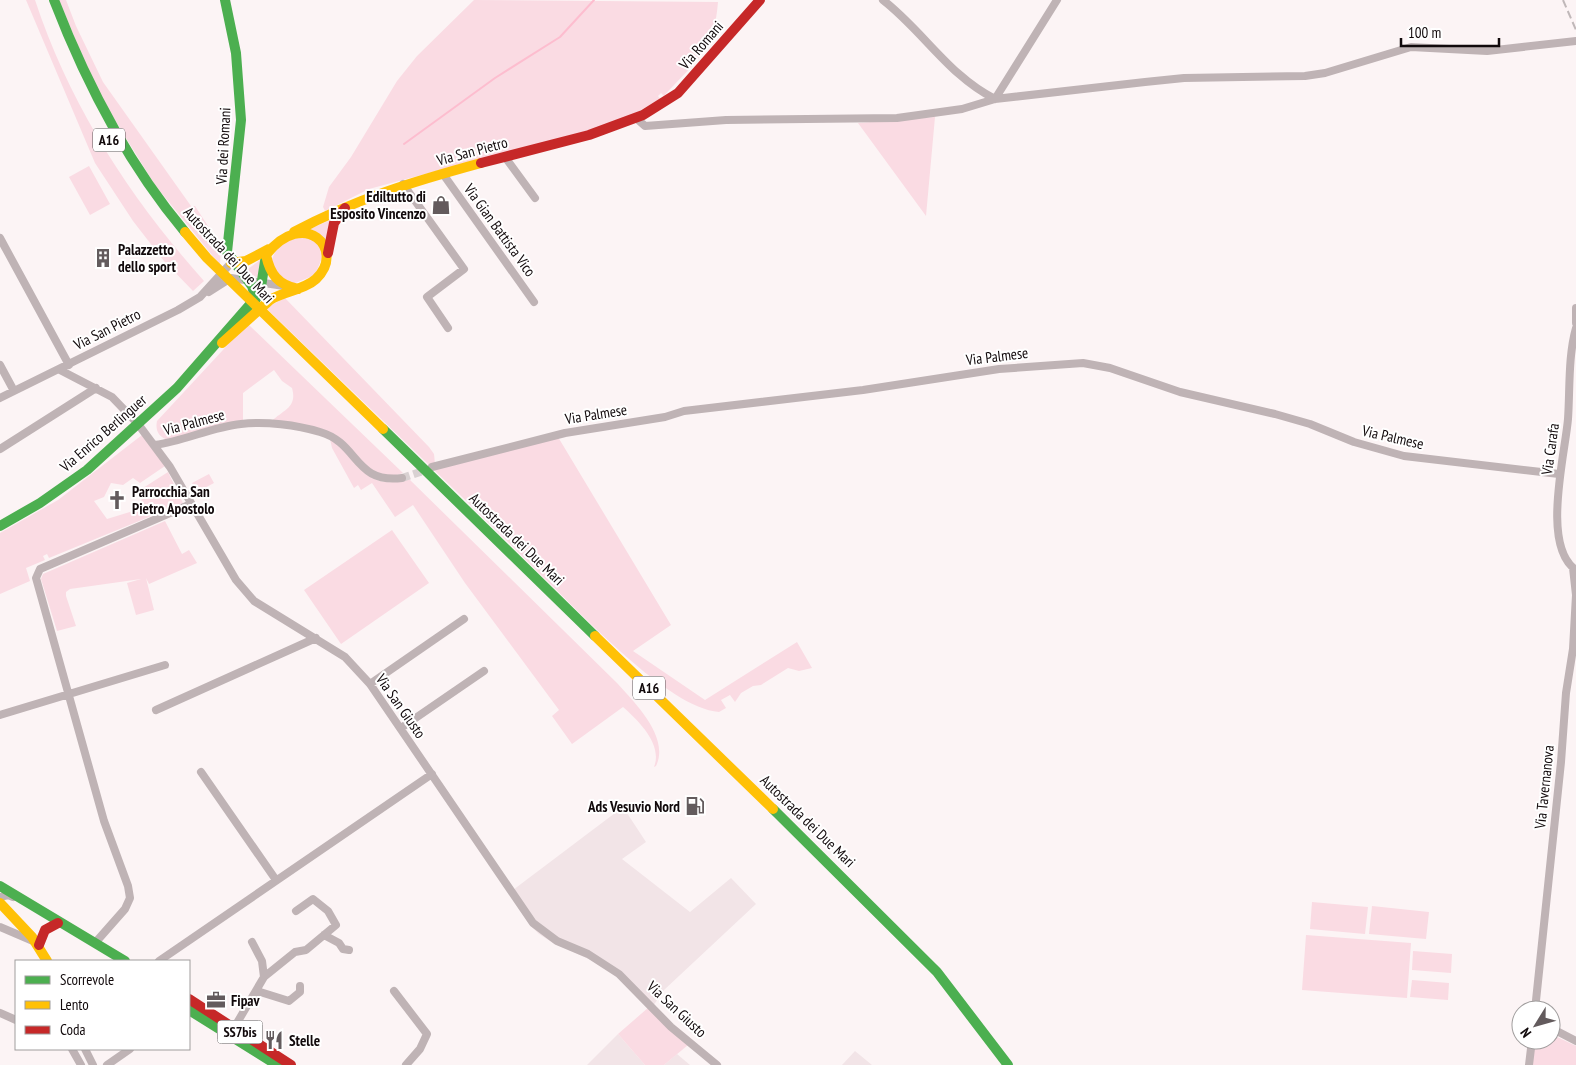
<svg xmlns="http://www.w3.org/2000/svg" width="1576" height="1065" font-family="'PT Sans Narrow',sans-serif">
  <style>
    .built { fill: #f2e4e7 }
    .green { fill: #fadbe3 }
    .lines { fill: none; stroke-linecap: round; stroke-linejoin: round }
    .stream { stroke: #fdbdcf; stroke-width: 2 }
    .street-tunnel { stroke: #d9d1d2; stroke-width: 8; stroke-dasharray: 8 4; stroke-linecap: butt }
    .street { stroke: #bfb3b5; stroke-width: 8 }
    .fast { stroke: #4caf50; stroke-width: 10 }
    .slow { stroke: #ffc107; stroke-width: 10 }
    .jam { stroke: #c62828; stroke-width: 10 }
    .rail { stroke: #c0b8b9; stroke-width: 2; stroke-dasharray: 8 4; stroke-linecap: butt }
    .labels { text-anchor: middle; dominant-baseline: central; stroke-width: 4; stroke-linejoin: round; paint-order: stroke }
    .shield { fill: #fff; stroke: #585354; stroke-width: 1 }
    .shield-label { font-size: 14px; font-weight: bold; fill: #11090b }
    .street-label { font-size: 15px; fill: #11090b; stroke: #fff }
    .poi-label { font-size: 15px; font-weight: bold; fill: #11090b; stroke: #fff; text-anchor: start }
  </style>
  <rect width="100%" height="100%" fill="#fcf4f5"/>
  <path class="built" d="M 623,807 L 646,842 L 622,859 L 690,912 L 731,878 L 756,904 L 664,990 L 651,1009 L 626,984 L 602,965 L 553,943 L 539,934 L 529,924 L 509,893 Z
    M 618,1034 L 645,1065 L 587,1065 Z
    M 855,1051 L 872,1065 L 842,1065 Z
    M 677,1054 L 690,1065 L 664,1065 Z"/>
  <path class="green" d="M 26,0 L 35,0 C 70,106 130,198 204,281 L 193,291 L 164,261 L 133,221 L 95,163 Z
    M 59,0 L 66,0 L 76,26 L 103,82 L 191,206 L 195,206 L 221,246 L 220,265 L 155,185 L 97,91 Z
    M 474,0 L 718,2 C 714,53 696,60 664,96 L 661,93 L 658,96 L 660,99 L 632,115 L 605,126 L 369,189 L 325,211 L 323,207 L 329,187 L 351,157 L 397,81 L 417,56 Z
    M 935,117 L 926,216 L 858,123 Z
    M 89,166 L 110,204 L 90,215 L 69,177 Z
    M 333,219 L 326,244 L 307,230 Z
    M 297,235 L 315,238 L 324,253 L 315,275 L 293,284 L 280,279 L 271,261 L 277,248 Z
    M 260,260 L 261,279 L 244,272 Z
    M 285,298 L 429,447 L 434,454 L 435,464 L 429,465 L 266,308 Z
    M 249,325 L 403,473 C 367,487 357,446 331,433 C 314,424 289,425 270,423 C 281,410 298,409 292,388 L 282,381 L 274,370 L 243,393 L 243,420 L 168,440 C 159,437 155,431 157,421 L 235,337 Z
    M 142,435 L 165,466 L 140,483 L 133,478 L 123,485 L 111,483 L 104,497 L 94,501 L 107,519 L 133,511 L 141,505 L 143,488 L 168,472 L 183,503 L 49,558 L 47,554 L 43,556 L 45,560 L 26,568 L 30,581 L 0,594 L 0,533 L 58,500 Z
    M 558,437 L 671,625 L 633,651 L 705,700 L 797,642 L 812,668 L 799,671 L 788,668 L 761,685 L 753,686 L 741,693 L 735,702 L 730,695 L 721,700 L 726,708 L 719,712 C 668,708 581,613 543,577 C 507,541 471,505 434,470 Z
    M 330,439 L 337,442 L 372,478 C 385,484 396,483 408,478 L 617,683 C 635,703 670,737 656,766 L 654,767 C 663,745 639,721 623,707 L 572,744 L 552,716 L 559,710 L 465,583 L 413,505 L 395,517 L 372,483 L 361,490 L 358,485 L 354,488 L 332,448 Z
    M 209,474 L 214,483 L 197,492 L 192,483 Z
    M 165,521 L 182,554 L 189,550 L 197,563 L 149,584 L 146,578 L 154,610 L 136,615 L 127,583 L 141,579 L 70,589 L 66,592 L 66,596 L 76,626 L 57,631 L 41,579 L 43,574 Z
    M 392,530 L 429,583 L 341,644 L 304,590 Z
    M 1312,902 L 1368,907 L 1365,934 L 1310,929 Z
    M 1372,906 L 1429,912 L 1426,939 L 1369,934 Z
    M 1306,935 L 1411,943 L 1407,998 L 1302,990 Z
    M 1413,951 L 1452,954 L 1451,973 L 1412,970 Z
    M 1412,980 L 1449,983 L 1448,1000 L 1410,997 Z
    M 649,1007 L 688,1045 L 664,1065 L 645,1065 L 618,1034 Z
    M 1551,1034 L 1576,1046 L 1576,1065 L 1532,1065 L 1534,1040 L 1551,1040 Z"/>
  <g class="lines">
    <path class="stream" d="M 404,144 L 495,78 L 560,37 L 594,0"/>
    <path class="street-tunnel" d="M 402,478 L 426,470"/>
    <path class="street" d="M 883,0 C 923,31 949,76 995,99
      M 995,99 L 1057,0
      M 636,118 L 645,126 L 726,120 L 897,118 L 962,109 L 995,99 L 1145,82 L 1184,78 L 1305,76 L 1325,73 L 1411,47 L 1487,51 L 1576,41
      M 505,157 L 535,198
      M 443,174 L 534,302
      M 403,184 L 464,269 L 427,297 L 448,328
      M 0,238 L 69,365
      M 209,292 L 231,278 L 284,286
      M 1576,308 L 1576,323
      M 1576,328 C 1568,356 1570,390 1568,419 C 1565,455 1541,546 1576,570
      M 0,365 L 14,391
      M 60,370 L 112,397 L 138,424 L 170,467 L 236,580 L 254,601 L 345,657 L 370,684 L 533,923 L 557,941 L 588,954 L 619,974 L 671,1027 L 717,1065
      M 0,398 L 178,310 L 200,297 L 231,263
      M 155,445 C 184,441 212,427 241,424 C 265,421 297,425 320,432 C 359,443 354,484 402,478
      M 0,449 L 96,388
      M 432,467 L 565,433 L 665,417 L 684,411 L 863,390 L 999,369 L 1083,363 L 1110,368 L 1180,392 L 1275,414 L 1310,424 L 1354,442 L 1404,456 L 1559,474
      M 370,684 L 464,619
      M 156,710 L 316,638
      M 0,715 L 165,665
      M 401,728 L 484,671
      M 201,772 L 276,880
      M 0,897 L 8,895 L 13,897
      M 0,927 L 33,941
      M 324,935 L 339,943 L 343,949 L 349,950
      M 95,943 L 125,909 L 130,898 L 128,886 L 104,821 L 36,578 L 40,569 L 191,504
      M 159,961 L 432,774
      M 264,977 L 295,952 L 306,950 L 336,925 L 328,911 L 313,899 L 296,911
      M 257,991 L 289,1001 L 300,992 L 300,986
      M 394,991 L 427,1034 L 420,1049 L 406,1065
      M 1535,1010 L 1561,762 L 1566,693 L 1573,649 L 1576,595 L 1573,568
      M 0,1013 L 16,1020
      M 234,1028 L 264,977 L 262,961 L 252,942
      M 1551,1028 L 1576,1041
      M 72,1049 L 81,1065
      M 85,1049 L 93,1065
      M 107,1065 L 130,1049
      M 1529,1065 L 1532,1040"/>
    <path class="fast" d="M 54,0 C 86,83 127,163 185,232
      M 225,0 L 236,53 L 241,120 L 227,252 L 252,286 L 256,299
      M 383,429 L 595,636
      M 0,526 L 40,503 L 87,470 L 177,388 L 260,293 L 266,255
      M 773,809 L 937,972 L 1008,1065
      M 0,886 L 125,961
      M 189,1010 L 277,1065"/>
    <path class="slow" d="M 185,232 L 207,258 L 383,429
      M 294,232 C 355,199 415,181 481,163
      M 231,263 L 246,261 L 269,249
      M 222,343 L 270,300 C 284,291 304,290 316,279 C 347,250 304,206 266,255 C 270,274 278,285 298,289
      M 595,636 L 773,809
      M 0,903 L 32,937 L 47,961"/>
    <path class="jam" d="M 481,163 L 589,135 L 643,115 L 678,93 L 760,0
      M 328,253 L 334,223 L 345,208
      M 39,945 L 45,930 L 58,923
      M 189,999 L 291,1065"/>
    <path class="rail" d="M 1563,0 L 1576,30"/>
  </g>
  <defs>
    <g id="shop-bare" transform="scale(1.5)"><path d="M-5-2.5h2.3a2.7 3.5 0 0 1 5.4 0H5L5.5 6h-11ZM-1.5-2.5h3a1.5 2.3 0 0 0-3 0Z" fill="#635b5d" stroke="#fff" stroke-width="2.5" paint-order="stroke"/></g>
    <g id="building-bare" transform="scale(1.5)"><path d="M-4-6H4V6H1V3H-1V6H-4ZM-2.5-4.3h1.7v1.8h-1.7ZM.8-4.3h1.7v1.8H.8ZM-2.5-1h1.7V.8h-1.7ZM.8-1h1.7V.8H.8Z" fill="#635b5d" stroke="#fff" stroke-width="2.5" paint-order="stroke"/></g>
    <g id="church-bare" transform="scale(1.5)"><path d="M-1.2-6h2.4v3.5h3.3v2.4h-3.3V6h-2.4V-.1h-3.3v-2.4h3.3Z" fill="#635b5d" stroke="#fff" stroke-width="2.5" paint-order="stroke"/></g>
    <g id="fuel-bare" transform="scale(1.5)"><path d="M-5.5-6h7V0h2V4h1.3V-2.5L3-4.5l.8-.8L6-3V5H2.5V1h-1V6h-7ZM-4.2-4.7v3.2H.2V-4.7Z" fill="#635b5d" stroke="#fff" stroke-width="2.5" paint-order="stroke"/></g>
    <g id="office-bare" transform="scale(1.5)"><path d="M-6-3h4V-5.5h4V-3h4V5H-6ZM-1-4.5V-3h2v-1.5ZM-6 0V1H6V0Z" fill="#635b5d" stroke="#fff" stroke-width="2.5" paint-order="stroke"/></g>
    <g id="restaurant-bare" transform="scale(1.5)"><path d="M-5-6h1v4h1v-4h1v4h1v-4h1v5L-1.5 .5V6h-2V.5L-5-1ZM5-6V6H3V1.5H1.5Q1.5-4 5-6Z" fill="#635b5d" stroke="#fff" stroke-width="2.5" paint-order="stroke"/></g>
  </defs>
  <g fill-rule="evenodd">
    <use href="#shop-bare" x="441" y="205"/>
    <use href="#building-bare" x="103" y="258"/>
    <use href="#church-bare" x="117" y="500"/>
    <use href="#fuel-bare" x="695" y="806"/>
    <use href="#office-bare" x="216" y="1000"/>
    <use href="#restaurant-bare" x="274" y="1040"/>
  </g>
  <g class="labels">
    <g class="shield">
      <rect x="93" y="128.5" width="32" height="23" rx="4"/>
      <rect x="633" y="676.5" width="32" height="23" rx="4"/>
      <rect x="217.5" y="1020.5" width="45" height="23" rx="4"/>
    </g>
    <g class="shield-label">
      <text x="109" y="140">A16</text>
      <text x="649" y="688">A16</text>
      <text x="240" y="1032">SS7bis</text>
    </g>
    <g class="street-label">
      <text transform="translate(701 45) rotate(-49)">Via Romani</text>
      <text transform="translate(223 146) rotate(-87)">Via dei Romani</text>
      <text transform="translate(472 151) rotate(-15)">Via San Pietro</text>
      <text transform="translate(500 230) rotate(54)">Via Gian Battista Vico</text>
      <text transform="translate(229 255) rotate(47)">Autostrada dei Due Mari</text>
      <text transform="translate(107 329) rotate(-27)">Via San Pietro</text>
      <text transform="translate(997 356) rotate(-7)">Via Palmese</text>
      <text transform="translate(596 414) rotate(-9)">Via Palmese</text>
      <text transform="translate(194 422) rotate(-15)">Via Palmese</text>
      <text transform="translate(103 433) rotate(-41)">Via Enrico Berlinguer</text>
      <text transform="translate(1393 437) rotate(13)">Via Palmese</text>
      <text transform="translate(1550 449) rotate(-82)">Via Carafa</text>
      <text transform="translate(517 539) rotate(44)">Autostrada dei Due Mari</text>
      <text transform="translate(401 706) rotate(55)">Via San Giusto</text>
      <text transform="translate(1544 787) rotate(-84)">Via Tavernanova</text>
      <text transform="translate(808 821) rotate(44)">Autostrada dei Due Mari</text>
      <text transform="translate(677 1009) rotate(43)">Via San Giusto</text>
    </g>
    <g class="poi-label">
      <text x="426" y="196" text-anchor="end">Ediltutto di<tspan x="426" dy="17">Esposito Vincenzo</tspan></text>
      <text x="118" y="249">Palazzetto<tspan x="118" dy="17">dello sport</tspan></text>
      <text x="132" y="491">Parrocchia San<tspan x="132" dy="17">Pietro Apostolo</tspan></text>
      <text x="680" y="806" text-anchor="end">Ads Vesuvio Nord</text>
      <text x="231" y="1000">Fipav</text>
      <text x="289" y="1040">Stelle</text>
    </g>
  </g>
  <rect x="15" y="960" width="175" height="90" fill="#ffffff" stroke="#a09d9d"/>
  <rect x="25" y="976" width="25" height="8" fill="#4caf50" stroke="#a09d9d"/>
  <text x="60" y="985" font-size="15" fill="#11090b">Scorrevole</text>
  <rect x="25" y="1001" width="25" height="8" fill="#ffc107" stroke="#a09d9d"/>
  <text x="60" y="1010" font-size="15" fill="#11090b">Lento</text>
  <rect x="25" y="1026" width="25" height="8" fill="#c62828" stroke="#a09d9d"/>
  <text x="60" y="1035" font-size="15" fill="#11090b">Coda</text>
  <g transform="translate(1536 1025) rotate(233)"><circle r="24" fill="#ffffff" stroke="#a09d9d"/>
  <path d="M0-4L9 19L0 12L-9 19Z" fill="#635b5d"/>
  <text y="-8" font-size="14" font-weight="bold" text-anchor="middle" fill="#11090b">N</text>
  </g>
  <path d="M1401 38v8h98v-8" fill="none" stroke="#11090b" stroke-width="2.5"/>
  <text x="1408" y="38" font-size="15" fill="#11090b" stroke="#ffffff" stroke-width="4" paint-order="stroke">100 m</text>
</svg>
